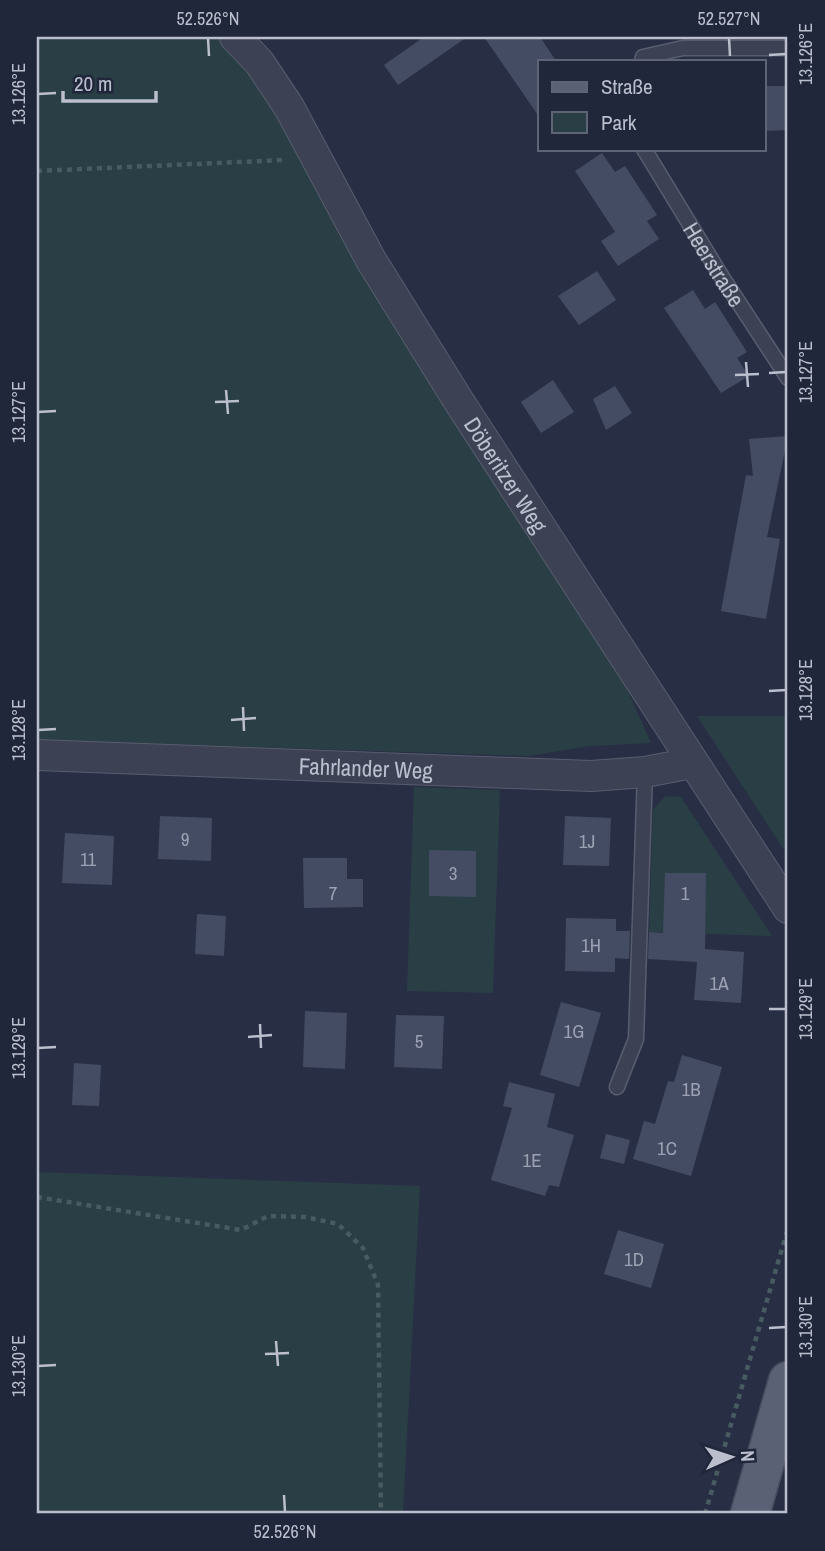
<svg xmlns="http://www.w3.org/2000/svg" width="825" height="1551" font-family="'Archivo Narrow',sans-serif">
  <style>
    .green { fill: #2a3e45 }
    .building { fill: #444c64 }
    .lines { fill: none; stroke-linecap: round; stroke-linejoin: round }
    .service-casing { stroke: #585d6e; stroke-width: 17 }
    .minor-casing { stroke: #585d6e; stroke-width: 32 }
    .primary-casing { stroke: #464b5d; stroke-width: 41 }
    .path { stroke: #485b61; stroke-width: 4.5; stroke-dasharray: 5 5; stroke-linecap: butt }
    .service { stroke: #3c4254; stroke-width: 14 }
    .minor { stroke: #3c4254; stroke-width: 30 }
    .primary { stroke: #5a6174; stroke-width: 38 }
    .ticks { fill: none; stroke: #babecd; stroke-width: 2.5 }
    .labels { text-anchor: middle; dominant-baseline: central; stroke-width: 5; stroke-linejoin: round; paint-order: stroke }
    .number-label { font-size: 19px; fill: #9ca2b3 }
    .street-label { font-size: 23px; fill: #babecd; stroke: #21273a }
    .neatline { fill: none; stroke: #babecd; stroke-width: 2.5 }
    .ticks-label { font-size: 18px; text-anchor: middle; fill: #babecd }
  </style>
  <rect width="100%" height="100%" fill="#282f45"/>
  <path class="green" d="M 37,37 L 222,37 L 282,110 L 621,676 L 651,743 L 590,746 L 529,756 L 37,740 Z
    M 697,716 L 788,716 L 788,856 Z
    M 414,787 L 500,790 L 493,993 L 407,991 Z
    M 665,796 L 681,797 L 772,936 L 649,932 L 653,810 Z
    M 37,1172 L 420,1186 L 403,1514 L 37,1514 Z"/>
  <path class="building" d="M 424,37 L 467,37 L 398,85 L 384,65 Z
    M 484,37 L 540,37 L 556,61 L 540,61 L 540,118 Z
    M 765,86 L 788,86 L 788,130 L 764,131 Z
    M 602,153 L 615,172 L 625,166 L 657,215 L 647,221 L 659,239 L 618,266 L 601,241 L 615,232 L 575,171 Z
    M 597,271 L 616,300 L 579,325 L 558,296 Z
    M 693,290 L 705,309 L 715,302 L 747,352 L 737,358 L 749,376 L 721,393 L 664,308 Z
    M 553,380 L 574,412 L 541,433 L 521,402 Z
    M 615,386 L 632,413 L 606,430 L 593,399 Z
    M 788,436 L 767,537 L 780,539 L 766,619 L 721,611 L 746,475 L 753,476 L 749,439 Z
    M 160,816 L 212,818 L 211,861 L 158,859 Z
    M 565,816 L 611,818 L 609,866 L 563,865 Z
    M 65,833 L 114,836 L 112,885 L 62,883 Z
    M 429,850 L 476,851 L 476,897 L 429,896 Z
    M 303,858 L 347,858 L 347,879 L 363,879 L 363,907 L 304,908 Z
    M 665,873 L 706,873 L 705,949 L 744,952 L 741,1003 L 694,1000 L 697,962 L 648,959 L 649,932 L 663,933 Z
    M 197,914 L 226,916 L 224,956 L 195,954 Z
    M 566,918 L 616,919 L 616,931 L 630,931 L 629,959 L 615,958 L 615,972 L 565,971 Z
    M 561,1002 L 601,1013 L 579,1087 L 540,1075 Z
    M 305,1011 L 347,1013 L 345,1069 L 303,1067 Z
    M 396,1015 L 444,1016 L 442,1069 L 394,1067 Z
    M 682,1055 L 722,1067 L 691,1176 L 633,1159 L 644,1121 L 655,1124 L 668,1081 L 674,1082 Z
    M 74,1063 L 101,1065 L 99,1106 L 72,1105 Z
    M 509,1082 L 555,1094 L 547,1127 L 574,1135 L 559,1187 L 549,1185 L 545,1196 L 491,1180 L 512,1108 L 503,1106 Z
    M 606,1134 L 630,1140 L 624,1164 L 600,1158 Z
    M 618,1230 L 664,1244 L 651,1288 L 604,1274 Z"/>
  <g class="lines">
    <g class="service-casing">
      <g id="service">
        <path d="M 642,61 L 643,57 L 683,48 L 788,48"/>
        <path id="s1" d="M 644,149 L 720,274 L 788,378"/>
        <path d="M 617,1087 L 636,1039 L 645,772"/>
      </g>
    </g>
    <g class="minor-casing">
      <g id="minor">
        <path id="s2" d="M 235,37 L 259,62 L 289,107 L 371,260 L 458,400 L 788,908"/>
        <path id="s3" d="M 37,755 L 591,776 L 645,772 L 692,763"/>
      </g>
    </g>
    <g class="primary-casing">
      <path id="primary" d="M 750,1514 L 788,1381"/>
    </g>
    <path class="path" d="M 37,171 L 284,160
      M 37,1197 L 241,1230 L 268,1216 L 305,1217 L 338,1224 L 363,1248 L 378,1285 L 381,1514
      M 705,1514 L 788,1228"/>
    <use href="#service" class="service"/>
    <use href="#minor" class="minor"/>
    <use href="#primary" class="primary"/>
  </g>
  <path class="ticks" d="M 208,38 L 209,56M 729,38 L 730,56M 769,55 L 786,54M 38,94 L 56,93M 746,362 L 748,387M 769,373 L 786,372M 735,375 L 759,374M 226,390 L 228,414M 215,402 L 239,401M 38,412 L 56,411M 769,691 L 786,690M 243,707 L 244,731M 231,720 L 256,718M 38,730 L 56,729M 769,1009 L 786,1009M 260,1024 L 261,1048M 248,1037 L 272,1035M 38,1048 L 56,1047M 769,1328 L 786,1327M 276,1341 L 278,1366M 265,1354 L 289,1353M 38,1366 L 56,1365M 284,1495 L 285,1512"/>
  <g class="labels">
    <g class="number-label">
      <text x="185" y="839">9</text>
      <text x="587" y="841">1J</text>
      <text x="88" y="859">11</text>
      <text x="453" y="873">3</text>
      <text x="333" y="893">7</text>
      <text x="685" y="893">1</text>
      <text x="591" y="945">1H</text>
      <text x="719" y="983">1A</text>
      <text x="574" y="1031">1G</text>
      <text x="419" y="1041">5</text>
      <text x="691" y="1089">1B</text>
      <text x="667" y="1148">1C</text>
      <text x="532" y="1160">1E</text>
      <text x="634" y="1259">1D</text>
    </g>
    <g class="street-label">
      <text stroke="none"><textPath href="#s1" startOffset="135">Heerstraße</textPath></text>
      <text stroke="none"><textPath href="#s2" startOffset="516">Döberitzer Weg</textPath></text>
      <text stroke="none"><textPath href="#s3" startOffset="329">Fahrlander Weg</textPath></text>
    </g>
  </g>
  <rect width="825" height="1551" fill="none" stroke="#21273a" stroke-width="77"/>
  <rect x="538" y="60" width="228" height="91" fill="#21273a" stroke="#5e6375" stroke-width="2"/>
  <rect x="552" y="82" width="35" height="10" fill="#5a6174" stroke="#5e6375" stroke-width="2"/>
  <text x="601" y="94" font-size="21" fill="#babecd">Straße</text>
  <rect x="552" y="112" width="35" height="21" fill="#2a3e45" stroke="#5e6375" stroke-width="2"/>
  <text x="601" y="130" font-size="21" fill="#babecd">Park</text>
  <g transform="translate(731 1457) rotate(87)" stroke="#21273a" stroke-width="5" paint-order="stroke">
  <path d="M0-5L12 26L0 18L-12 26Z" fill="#babecd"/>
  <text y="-10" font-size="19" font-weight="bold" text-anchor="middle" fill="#babecd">N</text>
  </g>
  <path d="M63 91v10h93v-10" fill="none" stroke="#babecd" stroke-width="3.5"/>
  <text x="74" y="91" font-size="21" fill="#babecd" stroke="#21273a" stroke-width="5" paint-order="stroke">20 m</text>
  <rect x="38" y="38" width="748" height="1474" class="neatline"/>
  <g class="ticks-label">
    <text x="208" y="25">52.526°N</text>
    <text x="729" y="25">52.527°N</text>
    <text transform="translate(806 54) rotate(-90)" y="6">13.126°E</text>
    <text transform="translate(19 94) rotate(-90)" y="6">13.126°E</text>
    <text transform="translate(806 372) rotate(-90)" y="6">13.127°E</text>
    <text transform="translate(19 412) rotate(-90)" y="6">13.127°E</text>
    <text transform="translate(806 690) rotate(-90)" y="6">13.128°E</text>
    <text transform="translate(19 730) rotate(-90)" y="6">13.128°E</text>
    <text transform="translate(806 1009) rotate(-90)" y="6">13.129°E</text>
    <text transform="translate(19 1048) rotate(-90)" y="6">13.129°E</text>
    <text transform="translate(806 1327) rotate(-90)" y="6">13.130°E</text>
    <text transform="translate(19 1366) rotate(-90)" y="6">13.130°E</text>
    <text x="285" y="1538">52.526°N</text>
  </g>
</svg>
